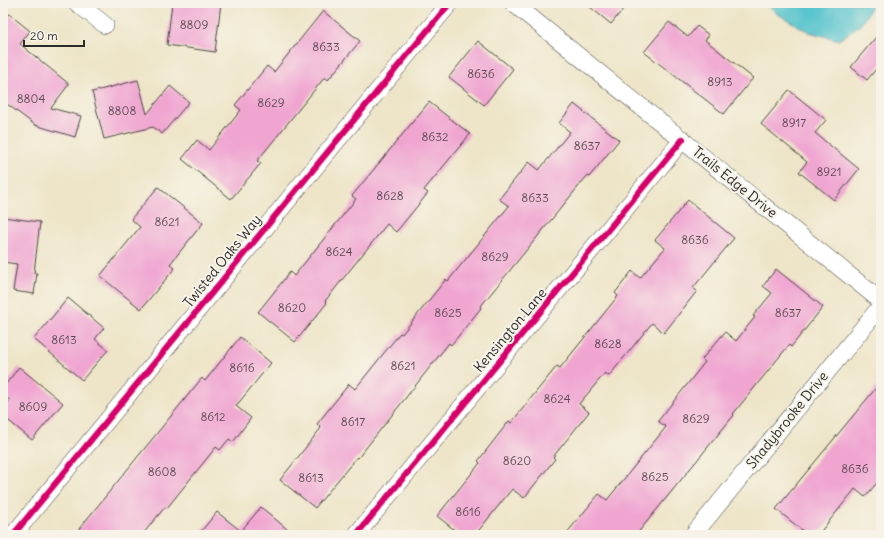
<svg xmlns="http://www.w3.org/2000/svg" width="884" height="538" font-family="Delius,sans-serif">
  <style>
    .water { fill: #58c5ce; stroke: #42787c }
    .building { fill: #f0a5d1 }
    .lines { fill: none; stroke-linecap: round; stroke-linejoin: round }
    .minor-casing { stroke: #484743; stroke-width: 18 }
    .minor { stroke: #fff; stroke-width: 17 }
    .cycleway-casing { stroke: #f7f3e8; stroke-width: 8 }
    .cycleway { stroke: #d6006c; stroke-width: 6 }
    .labels { text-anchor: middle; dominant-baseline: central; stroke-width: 4; stroke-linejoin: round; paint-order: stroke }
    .number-label { font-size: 12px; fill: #5c4a54 }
    .street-label { font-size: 14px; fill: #2b2b2b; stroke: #f7f3e8 }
  </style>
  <rect width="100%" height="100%" fill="#f7f3e8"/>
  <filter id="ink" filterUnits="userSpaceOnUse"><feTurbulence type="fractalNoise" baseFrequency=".025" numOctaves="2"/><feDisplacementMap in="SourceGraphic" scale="8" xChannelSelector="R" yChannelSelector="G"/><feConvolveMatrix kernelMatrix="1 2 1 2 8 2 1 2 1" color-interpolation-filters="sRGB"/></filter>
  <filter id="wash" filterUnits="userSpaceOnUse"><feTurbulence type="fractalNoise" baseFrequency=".012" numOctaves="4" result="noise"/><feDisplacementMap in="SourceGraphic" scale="16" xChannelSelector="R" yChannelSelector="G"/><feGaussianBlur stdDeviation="0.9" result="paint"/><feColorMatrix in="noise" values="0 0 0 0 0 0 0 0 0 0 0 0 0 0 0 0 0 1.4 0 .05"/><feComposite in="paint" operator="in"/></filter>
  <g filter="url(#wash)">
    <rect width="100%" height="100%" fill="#eee5c8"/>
    <path class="water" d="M 767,3 L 874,3 L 861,24 L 839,40 L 809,32 L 776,13 Z"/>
    <g id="blocks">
      <path class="building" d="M 172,3 L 221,3 L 215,52 L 167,45 Z
        M 585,3 L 628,3 L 611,24 Z
        M 3,9 L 30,31 L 20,44 L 69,84 L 51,108 L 81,116 L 75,137 L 35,125 L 3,101 Z
        M 323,11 L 360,41 L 328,80 L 325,77 L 257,161 L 261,163 L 231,199 L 182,159 L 197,140 L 209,150 L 241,110 L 235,105 L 267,66 L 274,72 Z
        M 669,22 L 688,37 L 697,26 L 709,35 L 705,40 L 753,78 L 724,114 L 644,52 Z
        M 881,31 L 881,63 L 867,80 L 851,67 Z
        M 478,41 L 513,69 L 484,105 L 449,77 Z
        M 138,80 L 147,114 L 170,86 L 189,102 L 162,134 L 153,127 L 104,139 L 92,92 Z
        M 789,90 L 826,120 L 815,133 L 859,169 L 834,200 L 799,172 L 807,162 L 761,124 Z
        M 429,102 L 470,134 L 424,190 L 428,193 L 396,232 L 387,224 L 325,301 L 327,303 L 295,342 L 258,312 L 290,272 L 294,276 L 356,199 L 352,196 Z
        M 574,104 L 619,140 L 589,177 L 587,176 L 480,307 L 481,308 L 451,345 L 449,343 L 358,458 L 357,457 L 315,508 L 280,480 L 321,428 L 317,424 L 349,384 L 355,389 L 400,333 L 402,334 L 446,279 L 448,281 L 509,206 L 499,199 L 529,162 L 539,170 L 570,132 L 559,123 Z
        M 158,187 L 203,223 L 170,264 L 175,268 L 141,309 L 100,276 L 140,227 L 131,219 Z
        M 688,200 L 734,238 L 693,288 L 697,291 L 664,333 L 652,323 L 609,376 L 605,373 L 579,404 L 589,412 L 553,457 L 555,459 L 524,498 L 512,489 L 475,535 L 461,535 L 437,516 L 480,463 L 478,461 L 509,421 L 511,423 L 557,366 L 560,368 L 618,296 L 615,293 L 632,271 L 640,278 L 665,248 L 655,240 Z
        M 3,217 L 40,222 L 34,273 L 37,273 L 34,294 L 13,291 L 17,264 L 3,262 Z
        M 776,269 L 823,307 L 791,347 L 789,345 L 733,414 L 734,415 L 636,535 L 565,535 L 599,494 L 607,500 L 666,427 L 658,421 L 705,362 L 702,359 L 725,332 L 736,341 L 755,317 L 753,316 L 772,293 L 763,286 Z
        M 68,298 L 104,328 L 95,339 L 108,350 L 82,380 L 34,339 Z
        M 240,337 L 271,363 L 236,406 L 251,418 L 233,442 L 229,439 L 220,450 L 216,447 L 167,508 L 165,507 L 142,535 L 74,535 L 202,378 L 205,381 Z
        M 19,367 L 63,403 L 32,440 L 3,416 L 3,409 L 10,400 L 3,395 L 3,388 Z
        M 881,382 L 881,478 L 865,497 L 855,489 L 818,535 L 808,535 L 776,509 Z
        M 261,507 L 294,535 L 198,535 L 217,512 L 241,531 Z"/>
    </g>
  </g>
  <g filter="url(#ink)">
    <use href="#blocks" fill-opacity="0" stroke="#484743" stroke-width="1"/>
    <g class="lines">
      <g class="minor-casing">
        <path id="minor" d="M 77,3 L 105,25
          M 513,3 L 881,301
          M 13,535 L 450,3
          M 356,535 L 683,139
          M 693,535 L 881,306"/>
      </g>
      <use href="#minor" class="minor"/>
      <g class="cycleway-casing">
        <path id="cycleway" d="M 13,535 L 450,3
          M 356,535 L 683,139"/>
      </g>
      <use href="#cycleway" class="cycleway"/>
    </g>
  </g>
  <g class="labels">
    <g class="number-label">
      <text x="194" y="24">8809</text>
      <text x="326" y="46">8633</text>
      <text x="481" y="73">8636</text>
      <text x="720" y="81">8913</text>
      <text x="31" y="98">8804</text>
      <text x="271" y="102">8629</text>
      <text x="122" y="110">8808</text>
      <text x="794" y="122">8917</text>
      <text x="435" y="136">8632</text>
      <text x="587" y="145">8637</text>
      <text x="829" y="171">8921</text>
      <text x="390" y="195">8628</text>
      <text x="535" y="197">8633</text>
      <text x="167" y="221">8621</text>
      <text x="695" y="239">8636</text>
      <text x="339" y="251">8624</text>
      <text x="495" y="256">8629</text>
      <text x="292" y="307">8620</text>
      <text x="448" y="312">8625</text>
      <text x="788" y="312">8637</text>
      <text x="64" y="339">8613</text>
      <text x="608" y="343">8628</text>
      <text x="403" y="365">8621</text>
      <text x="242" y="367">8616</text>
      <text x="557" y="398">8624</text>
      <text x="33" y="406">8609</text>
      <text x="213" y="416">8612</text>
      <text x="696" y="418">8629</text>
      <text x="353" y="421">8617</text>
      <text x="517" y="460">8620</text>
      <text x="855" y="468">8636</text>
      <text x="162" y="471">8608</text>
      <text x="655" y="476">8625</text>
      <text x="311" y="477">8613</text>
      <text x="468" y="511">8616</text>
    </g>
    <g class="street-label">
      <text transform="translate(735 182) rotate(39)">Trails Edge Drive</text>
      <text transform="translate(222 261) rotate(-51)">Twisted Oaks Way</text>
      <text transform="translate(510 330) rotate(-50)">Kensington Lane</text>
      <text transform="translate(787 420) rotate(-51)">Shadybrooke Drive</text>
    </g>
  </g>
  <rect width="884" height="538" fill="none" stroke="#f7f3e8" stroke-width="16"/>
  <path d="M24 40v6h60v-6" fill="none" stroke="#2b2b2b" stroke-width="2"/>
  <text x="30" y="40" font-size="12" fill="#2b2b2b" stroke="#f7f3e8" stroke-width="3" paint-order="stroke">20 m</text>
</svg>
